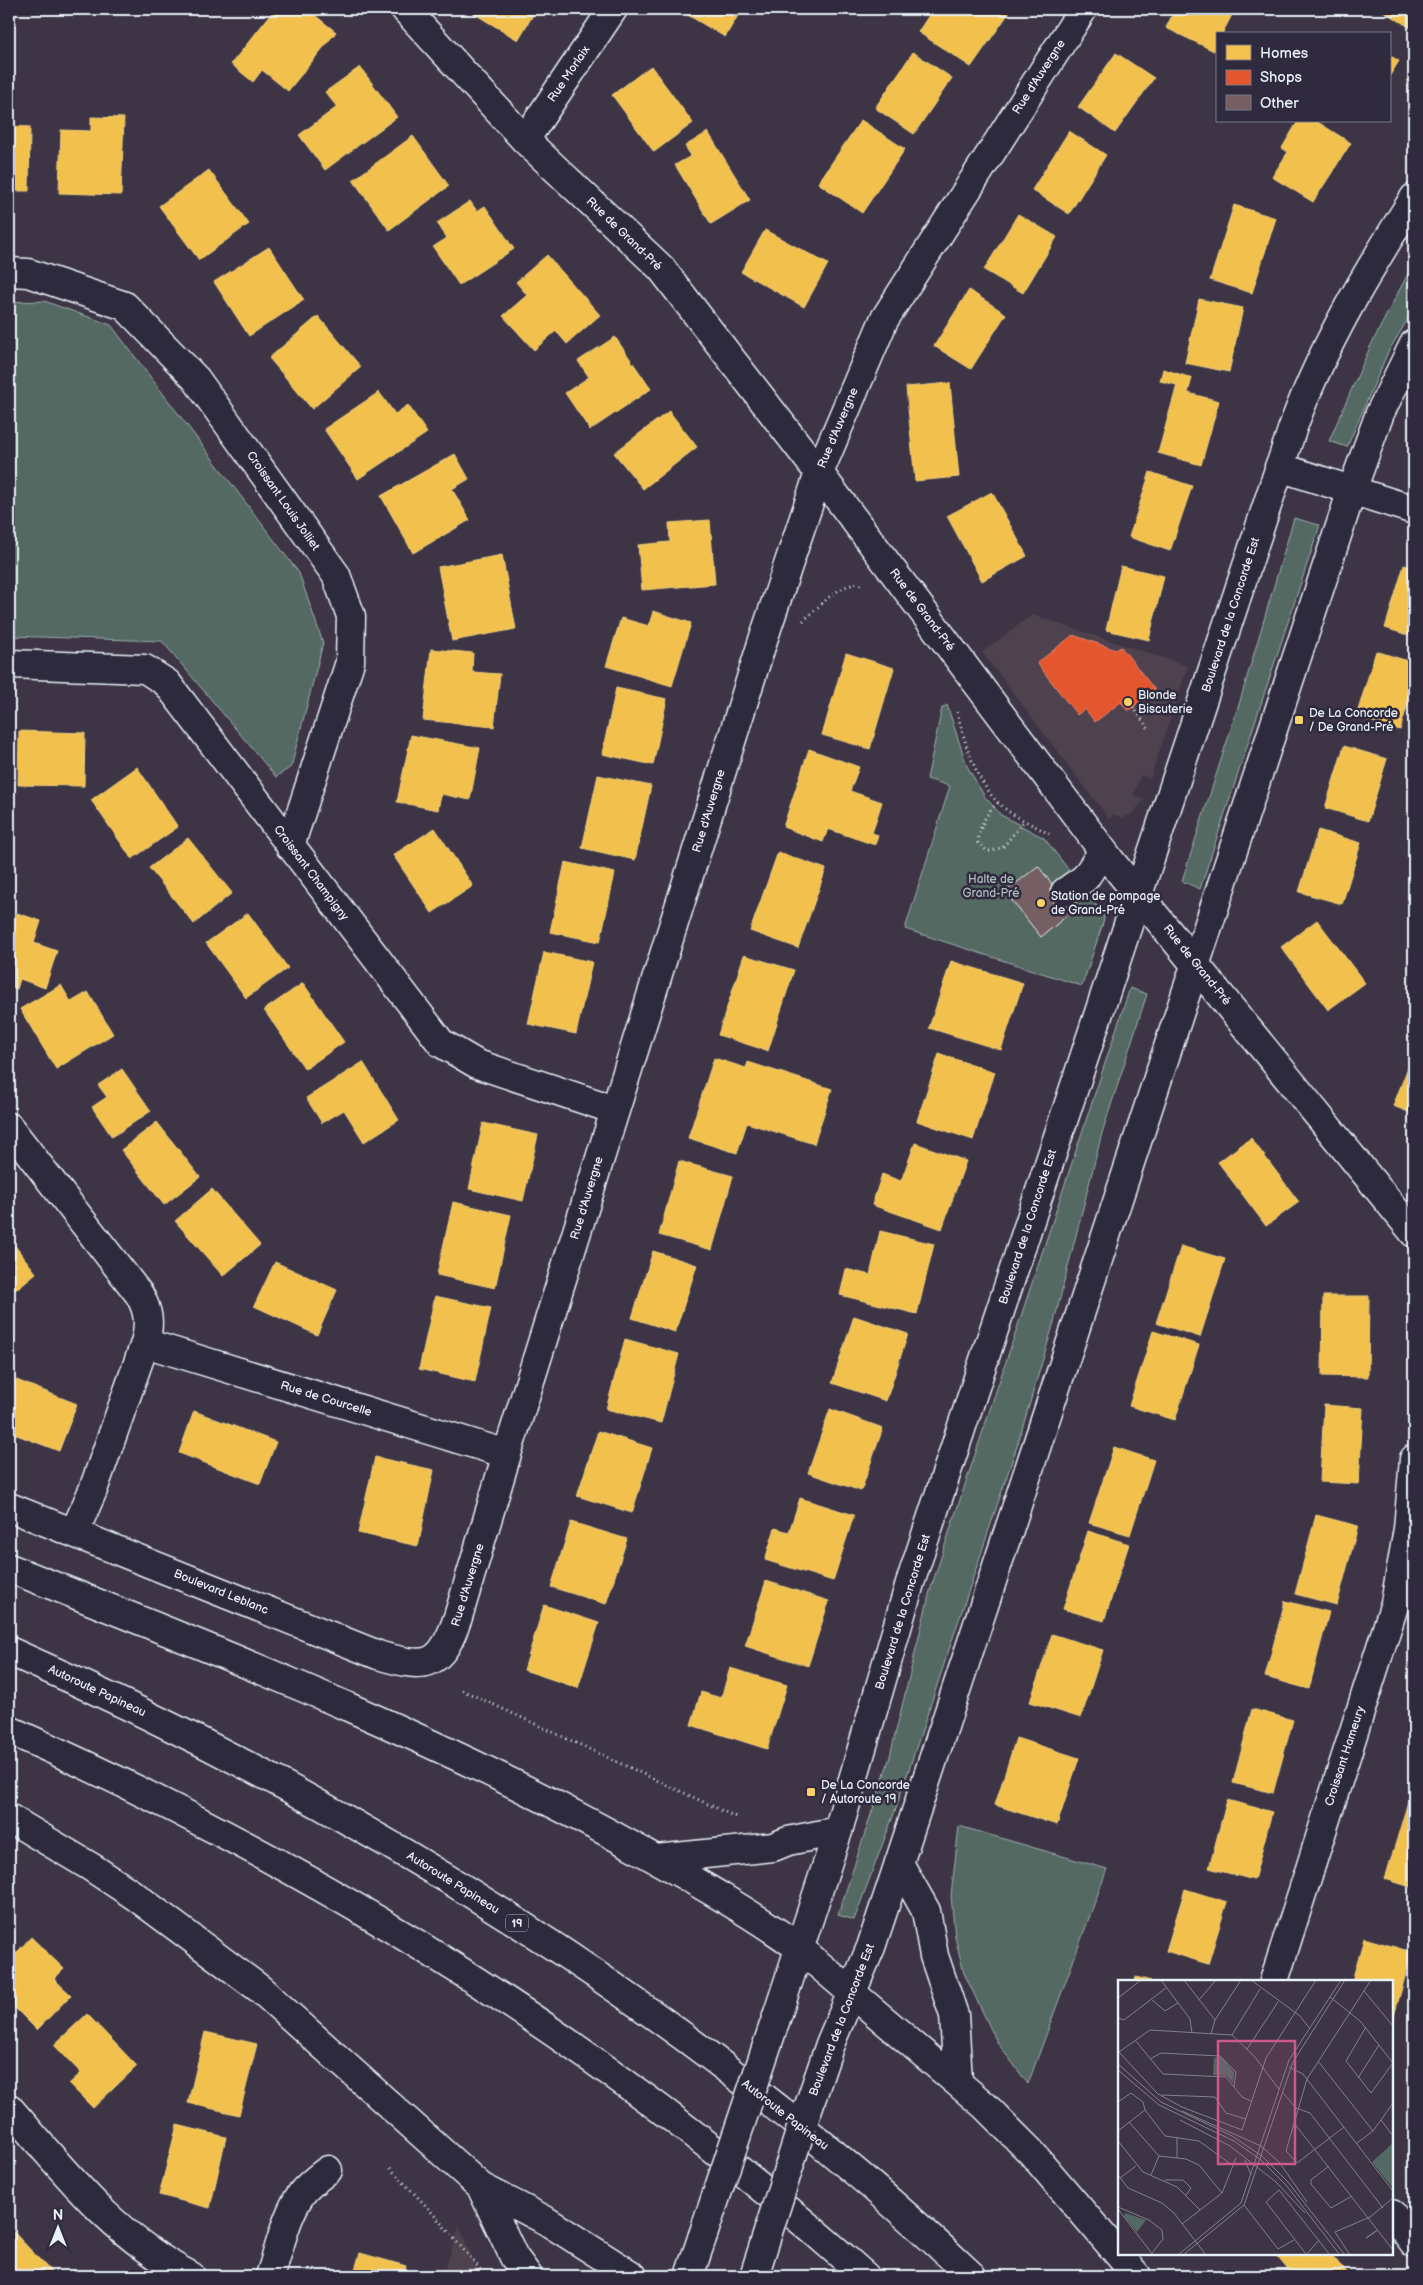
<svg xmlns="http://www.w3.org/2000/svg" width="1423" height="2285" font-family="'Balsamiq Sans',sans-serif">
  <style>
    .built { fill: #4e424e }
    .green { fill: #546964; stroke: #9eadae }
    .homes { fill: #f2c14e; stroke: #efcf81 }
    .shops { fill: #e4572e; stroke: #e5856b }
    .building { fill: #755f63; stroke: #e8f1f8 }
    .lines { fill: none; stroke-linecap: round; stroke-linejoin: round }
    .minor-casing { stroke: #e8f1f8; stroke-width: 31 }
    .highway-casing { stroke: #e8f1f8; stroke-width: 31 }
    .path { stroke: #e8f1f8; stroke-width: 3; stroke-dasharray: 1 4; stroke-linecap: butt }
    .minor { stroke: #2f2a3d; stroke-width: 28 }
    .highway { stroke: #2f2a3d; stroke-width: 28 }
    .minor-bridge-casing { stroke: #e8f1f8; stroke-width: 31; stroke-linecap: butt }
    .minor-bridge { stroke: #2f2a3d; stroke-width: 28 }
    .poi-dot { fill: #ffd166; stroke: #2f2a3d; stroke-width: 2 }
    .labels { text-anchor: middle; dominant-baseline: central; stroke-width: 5; stroke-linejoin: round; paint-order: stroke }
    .shield { fill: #2f2a3d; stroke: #b0b5c0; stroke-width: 1 }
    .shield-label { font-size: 11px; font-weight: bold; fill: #e8f1f8 }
    .street-label { font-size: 12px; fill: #e8f1f8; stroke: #2f2a3d }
    .poi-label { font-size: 12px; fill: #e8f1f8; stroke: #2f2a3d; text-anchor: start }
    .park-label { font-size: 12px; fill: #adbbbd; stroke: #2f2a3d }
    .inset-road { fill: none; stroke: #81808d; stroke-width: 1 }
    .view { fill: #cd598a; fill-opacity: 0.15; stroke: #cd598a; stroke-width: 2.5 }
    .inset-edge { fill: none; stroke: #e8f1f8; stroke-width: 2.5 }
  </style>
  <rect width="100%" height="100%" fill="#3d3545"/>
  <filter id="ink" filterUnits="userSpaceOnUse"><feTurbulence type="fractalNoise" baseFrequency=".02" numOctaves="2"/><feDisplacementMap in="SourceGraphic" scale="10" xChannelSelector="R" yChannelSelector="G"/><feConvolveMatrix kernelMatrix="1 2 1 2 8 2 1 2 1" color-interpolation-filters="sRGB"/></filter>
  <g filter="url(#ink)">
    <path class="built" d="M 1032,615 L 1188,666 L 1150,779 L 1141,775 L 1133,795 L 1144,800 L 1132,814 L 1122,818 L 1114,814 L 1109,819 L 982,652 Z
      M 459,2226 L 480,2276 L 443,2276 Z"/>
    <path class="green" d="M 1414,262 L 1414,309 L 1388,352 L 1347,447 L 1329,441 L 1371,345 Z
      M 44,301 L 111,325 L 299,573 L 323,643 L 291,767 L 276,777 L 162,641 L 9,636 L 9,302 Z
      M 1294,518 L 1319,525 L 1319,528 L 1200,889 L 1182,881 L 1240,701 Z
      M 947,705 L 967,766 L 985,797 L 1001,815 L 1044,838 L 1104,915 L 1104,920 L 1082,986 L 905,929 L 950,786 L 927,779 L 942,708 Z
      M 1130,988 L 1147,994 L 1102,1133 L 1054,1322 L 1017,1446 L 895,1811 L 854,1920 L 838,1915 L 889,1760 L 930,1591 L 943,1551 Z
      M 959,1826 L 1107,1869 L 1028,2084 L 997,2042 L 964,1973 L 955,1937 L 951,1896 Z"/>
    <path class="homes" d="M 275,9 L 307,9 L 336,32 L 288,91 L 262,70 L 253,82 L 231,64 Z
      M 475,9 L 534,9 L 536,10 L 518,40 L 473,13 Z
      M 683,9 L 742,9 L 725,37 L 681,11 Z
      M 933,9 L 1003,9 L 1009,13 L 971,67 L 918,32 Z
      M 1175,9 L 1235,9 L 1222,34 L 1217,34 L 1217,45 L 1214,51 L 1166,28 Z
      M 1380,9 L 1414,9 L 1414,30 Z
      M 913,52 L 952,78 L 914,134 L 875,108 Z
      M 1116,53 L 1154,78 L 1115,133 L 1078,107 Z
      M 1389,55 L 1399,61 L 1389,77 Z
      M 651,66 L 693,123 L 654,152 L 612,95 Z
      M 360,67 L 397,117 L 325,170 L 299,135 L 337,107 L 325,92 Z
      M 91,117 L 124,118 L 121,195 L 59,193 L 61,130 L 91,131 Z
      M 861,120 L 905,149 L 862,213 L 818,183 Z
      M 1298,121 L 1316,121 L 1351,143 L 1313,202 L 1272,177 L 1288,152 L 1282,148 Z
      M 9,126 L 30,127 L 29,191 L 9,191 Z
      M 1069,131 L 1106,155 L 1069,214 L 1032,190 Z
      M 708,132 L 750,200 L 711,224 L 675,165 L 691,156 L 685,146 Z
      M 413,136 L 449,186 L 389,230 L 353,180 Z
      M 209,170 L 249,224 L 199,260 L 159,206 Z
      M 470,201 L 477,211 L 485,206 L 514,249 L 459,285 L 433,247 L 447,238 L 437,223 Z
      M 1234,205 L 1276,218 L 1252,293 L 1210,280 Z
      M 1018,214 L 1057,237 L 1023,293 L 984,270 Z
      M 765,230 L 828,264 L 804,307 L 741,272 Z
      M 269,247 L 304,300 L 249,336 L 214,282 Z
      M 547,255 L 600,315 L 567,344 L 556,331 L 534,350 L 503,316 L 527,295 L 516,282 Z
      M 969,290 L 1006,314 L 971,369 L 934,346 Z
      M 1199,299 L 1243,308 L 1229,372 L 1185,363 Z
      M 318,316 L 361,367 L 312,409 L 269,358 Z
      M 615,337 L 651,389 L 590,430 L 565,393 L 589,377 L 578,361 Z
      M 1163,369 L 1192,378 L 1188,393 L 1219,401 L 1201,465 L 1158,453 L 1177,385 L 1160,381 Z
      M 950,383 L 959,477 L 915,481 L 906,387 Z
      M 379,392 L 395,414 L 408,405 L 427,433 L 358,479 L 324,429 Z
      M 669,411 L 697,447 L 643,489 L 614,453 Z
      M 455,454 L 469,479 L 452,489 L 470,520 L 413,553 L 381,496 Z
      M 1150,472 L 1192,486 L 1170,551 L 1129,537 Z
      M 992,492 L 1027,556 L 982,581 L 947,516 Z
      M 710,520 L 715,584 L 642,590 L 638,545 L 670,542 L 669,523 Z
      M 502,555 L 516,629 L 452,641 L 438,567 Z
      M 1404,565 L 1414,568 L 1414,637 L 1385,628 Z
      M 1121,566 L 1164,576 L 1149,640 L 1106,630 Z
      M 653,611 L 691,623 L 672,686 L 606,666 L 621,618 L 649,626 Z
      M 431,649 L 473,653 L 472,672 L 500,674 L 494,727 L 423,720 Z
      M 1376,651 L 1414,663 L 1414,683 L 1400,730 L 1356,717 Z
      M 846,653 L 894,668 L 870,749 L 822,735 Z
      M 616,688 L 667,699 L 653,765 L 602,754 Z
      M 19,731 L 85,733 L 84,786 L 18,785 Z
      M 411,735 L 480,748 L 470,800 L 441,794 L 438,810 L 397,802 Z
      M 1344,746 L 1387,759 L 1368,821 L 1325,808 Z
      M 809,749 L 859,767 L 850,791 L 882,802 L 872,833 L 878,835 L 875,845 L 828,829 L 823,842 L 783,827 Z
      M 137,767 L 178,827 L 132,859 L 91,800 Z
      M 598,775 L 651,786 L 635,860 L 582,848 Z
      M 435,828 L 473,886 L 432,913 L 393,855 Z
      M 1318,830 L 1361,843 L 1342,904 L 1299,892 Z
      M 188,838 L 232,893 L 194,924 L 149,868 Z
      M 778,852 L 826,869 L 798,948 L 750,931 Z
      M 565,862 L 615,873 L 600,942 L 550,932 Z
      M 17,913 L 41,921 L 34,943 L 57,951 L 45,988 L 20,979 L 17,989 L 9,986 L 9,933 Z
      M 248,913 L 288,968 L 246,998 L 206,943 Z
      M 1317,920 L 1365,983 L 1328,1010 L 1281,947 Z
      M 544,952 L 592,962 L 576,1034 L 528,1024 Z
      M 744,955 L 794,970 L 768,1051 L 718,1035 Z
      M 951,961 L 1023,983 L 1001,1050 L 929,1028 Z
      M 303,983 L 344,1042 L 305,1069 L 264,1010 Z
      M 61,985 L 71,1002 L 88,992 L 113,1034 L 56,1069 L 20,1009 Z
      M 1414,1052 L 1414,1114 L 1393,1106 Z
      M 939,1054 L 995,1072 L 973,1140 L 917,1121 Z
      M 714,1058 L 746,1068 L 748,1062 L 832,1089 L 814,1144 L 747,1123 L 737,1153 L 688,1138 Z
      M 363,1062 L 399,1120 L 364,1142 L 344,1110 L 322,1123 L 306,1098 Z
      M 122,1069 L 151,1111 L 112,1137 L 92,1107 L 107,1097 L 98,1085 Z
      M 157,1122 L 200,1177 L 164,1205 L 121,1150 Z
      M 483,1123 L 538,1135 L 523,1201 L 469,1189 Z
      M 1251,1138 L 1299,1202 L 1266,1226 L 1218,1162 Z
      M 915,1143 L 966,1161 L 942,1229 L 872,1205 L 882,1174 L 901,1181 Z
      M 679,1161 L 733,1176 L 712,1250 L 659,1235 Z
      M 212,1189 L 260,1245 L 223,1276 L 175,1221 Z
      M 453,1202 L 511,1215 L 495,1288 L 437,1275 Z
      M 880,1231 L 934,1244 L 917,1314 L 840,1295 L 846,1269 L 870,1275 Z
      M 9,1238 L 36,1273 L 9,1295 Z
      M 1181,1246 L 1225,1259 L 1200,1337 L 1156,1323 Z
      M 653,1251 L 697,1265 L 675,1332 L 632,1318 Z
      M 275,1262 L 337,1290 L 317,1335 L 254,1306 Z
      M 435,1296 L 491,1308 L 475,1382 L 419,1369 Z
      M 1323,1296 L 1369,1296 L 1368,1377 L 1322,1376 Z
      M 854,1316 L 908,1334 L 886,1401 L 832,1383 Z
      M 1153,1331 L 1199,1345 L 1175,1420 L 1129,1406 Z
      M 625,1339 L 679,1354 L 661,1423 L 606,1409 Z
      M 9,1377 L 77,1404 L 59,1451 L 9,1432 Z
      M 1324,1405 L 1363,1408 L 1359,1484 L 1320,1482 Z
      M 830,1409 L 883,1428 L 861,1491 L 808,1473 Z
      M 194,1411 L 276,1442 L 260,1484 L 179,1453 Z
      M 598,1431 L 652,1448 L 632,1513 L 577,1496 Z
      M 1114,1447 L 1154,1460 L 1130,1535 L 1089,1523 Z
      M 375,1457 L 434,1470 L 418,1546 L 358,1533 Z
      M 800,1498 L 854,1515 L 833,1581 L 765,1560 L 775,1528 L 789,1532 Z
      M 1316,1515 L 1358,1526 L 1337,1605 L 1295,1594 Z
      M 571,1522 L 627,1539 L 606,1604 L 551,1587 Z
      M 1088,1531 L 1129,1544 L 1104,1621 L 1063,1609 Z
      M 766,1581 L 829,1601 L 808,1666 L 745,1646 Z
      M 1285,1601 L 1329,1612 L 1309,1689 L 1265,1677 Z
      M 544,1605 L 599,1623 L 578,1688 L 524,1670 Z
      M 1052,1634 L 1103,1650 L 1081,1718 L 1030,1702 Z
      M 730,1668 L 787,1685 L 767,1749 L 691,1725 L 701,1692 L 721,1698 Z
      M 1252,1709 L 1293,1720 L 1273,1793 L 1233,1783 Z
      M 1016,1738 L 1079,1758 L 1057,1825 L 995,1805 Z
      M 1410,1795 L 1414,1796 L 1414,1888 L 1385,1879 Z
      M 1227,1800 L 1272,1812 L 1254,1880 L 1209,1868 Z
      M 1185,1889 L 1227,1902 L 1208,1964 L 1166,1951 Z
      M 31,1937 L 64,1969 L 54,1979 L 71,1995 L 37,2030 L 9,2002 L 9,1961 Z
      M 1364,1938 L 1412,1952 L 1392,2023 L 1392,1981 L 1352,1981 Z
      M 1136,1977 L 1151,1981 L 1135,1981 Z
      M 87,2014 L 137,2066 L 93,2108 L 69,2084 L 81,2073 L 54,2045 Z
      M 205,2032 L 257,2044 L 239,2115 L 188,2103 Z
      M 1414,2121 L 1414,2133 L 1408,2125 Z
      M 177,2125 L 226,2137 L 210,2208 L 159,2195 Z
      M 9,2227 L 55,2276 L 9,2276 Z
      M 360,2253 L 406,2266 L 403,2276 L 353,2276 Z
      M 1275,2254 L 1331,2254 L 1349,2276 L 1293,2276 Z"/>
    <path class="shops" d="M 1073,635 L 1116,650 L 1121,647 L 1155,690 L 1128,711 L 1121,702 L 1095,722 L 1085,709 L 1077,715 L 1037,663 Z"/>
    <path class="building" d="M 1038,866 L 1073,911 L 1041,937 L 1005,892 Z"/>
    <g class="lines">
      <g class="minor-casing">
        <path id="minor" d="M 405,9 L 525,140 L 661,268 L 819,473 L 1110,860 L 1414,1233
          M 525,140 L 613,9
          M 9,272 L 28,273 L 125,306 L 196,379 L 336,575 L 351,616 L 350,662 L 290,846
          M 1279,467 L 1414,510
          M 9,664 L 145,669 L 167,683 L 441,1043 L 477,1064 L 615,1110
          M 1065,892 L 1085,878 L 1103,851
          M 9,1127 L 139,1294 C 149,1311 150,1324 145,1343 L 93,1490 L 74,1533
          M 145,1343 L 507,1454
          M 9,1507 L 378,1655 C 428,1670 441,1667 458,1617 L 507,1454 L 763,640 L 819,473 L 884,320 L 1083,9
          M 1274,1981 L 1395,1603 L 1408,1529 L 1414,1459
          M 778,2013 L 838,1831 L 910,1583 L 1293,427 C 1323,345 1367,272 1414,198
          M 9,2108 C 65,2172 113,2236 191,2276
          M 802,2126 L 830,2044 L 871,1947 L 899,1863 L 1352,490 L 1380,413 L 1414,344
          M 1392,2214 L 1414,2243
          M 270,2276 C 279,2251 286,2214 302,2193 C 309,2184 319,2177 328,2170
          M 689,2276 L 702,2238"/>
      </g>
      <g class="highway-casing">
        <path id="highway" d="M 9,1568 C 222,1653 436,1736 636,1848 C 691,1879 747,1910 798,1947 L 985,2106 L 1031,2152 L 1137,2276
          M 9,1651 C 361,1806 692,2012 972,2276
          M 9,1730 C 320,1868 611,2050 865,2276
          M 9,1818 L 91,1867 L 135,1896 L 260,1989 L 481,2187 L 545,2220 L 633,2276
          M 656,1859 L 773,1847 L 788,1841 L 838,1831
          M 899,1863 L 926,1911 L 934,1956 L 954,2015 L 958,2081
          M 481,2187 L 514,2257 L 528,2276"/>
      </g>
      <path class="path" d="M 803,621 L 828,598 L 842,588 L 857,583 L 863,587
        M 1133,707 L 1150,731
        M 957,712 C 966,746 977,789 1008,811 C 1021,820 1036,826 1049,834
        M 998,803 C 986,813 979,827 978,843 L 987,851 L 992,851 L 1003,847 L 1024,821
        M 462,1690 L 738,1818
        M 390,2168 L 428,2208 L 486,2276"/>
      <use href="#minor" class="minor"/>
      <use href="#highway" class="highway"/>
      <g class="minor-bridge-casing">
        <path id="minor-bridge" d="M 702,2238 L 778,2013
          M 754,2276 L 802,2126"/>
      </g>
      <use href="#minor-bridge" class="minor-bridge"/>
    </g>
  </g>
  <g class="poi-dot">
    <circle cx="1128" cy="702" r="5"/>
    <rect x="1294" y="715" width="10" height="10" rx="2.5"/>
    <circle cx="1041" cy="903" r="5"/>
    <rect x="806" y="1787" width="10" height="10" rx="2.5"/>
  </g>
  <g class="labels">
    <rect class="shield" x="506" y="1914.5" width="22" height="17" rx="4"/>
    <g class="shield-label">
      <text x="517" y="1923">19</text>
    </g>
    <g class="street-label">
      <text transform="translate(569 74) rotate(-56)">Rue Morlaix</text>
      <text transform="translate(1039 77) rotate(-57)">Rue d'Auvergne</text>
      <text transform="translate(624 234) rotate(44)">Rue de Grand-Pré</text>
      <text transform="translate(838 428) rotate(-67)">Rue d'Auvergne</text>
      <text transform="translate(283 501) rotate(55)">Croissant Louis Jolliet</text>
      <text transform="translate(922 610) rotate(53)">Rue de Grand-Pré</text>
      <text transform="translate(1231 615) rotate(-72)">Boulevard de la Concorde Est</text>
      <text transform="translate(709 811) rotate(-73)">Rue d'Auvergne</text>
      <text transform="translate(311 873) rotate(53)">Croissant Champigny</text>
      <text transform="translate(1197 965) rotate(51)">Rue de Grand-Pré</text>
      <text transform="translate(587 1198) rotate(-73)">Rue d'Auvergne</text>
      <text transform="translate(1028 1227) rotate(-72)">Boulevard de la Concorde Est</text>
      <text transform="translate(326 1399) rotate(17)">Rue de Courcelle</text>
      <text transform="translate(468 1585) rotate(-73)">Rue d'Auvergne</text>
      <text transform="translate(221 1592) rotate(22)">Boulevard Leblanc</text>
      <text transform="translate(903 1612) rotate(-73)">Boulevard de la Concorde Est</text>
      <text transform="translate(97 1691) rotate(25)">Autoroute Papineau</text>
      <text transform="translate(1345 1756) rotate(-72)">Croissant Hameury</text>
      <text transform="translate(453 1883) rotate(32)">Autoroute Papineau</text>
      <text transform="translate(842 2020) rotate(-69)">Boulevard de la Concorde Est</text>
      <text transform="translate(785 2115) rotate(38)">Autoroute Papineau</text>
    </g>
    <g class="poi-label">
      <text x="1138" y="695">Blonde<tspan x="1138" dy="14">Biscuterie</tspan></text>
      <text x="1309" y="713">De La Concorde<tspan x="1309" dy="14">/ De Grand-Pré</tspan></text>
      <text x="1051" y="896">Station de pompage<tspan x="1051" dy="14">de Grand-Pré</tspan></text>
      <text x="821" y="1785">De La Concorde<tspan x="821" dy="14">/ Autoroute 19</tspan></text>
    </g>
    <g class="park-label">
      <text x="991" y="879">Halte de<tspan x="991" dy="14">Grand-Pré</tspan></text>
    </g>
  </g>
  <g transform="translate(1118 1980)">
    <rect width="275" height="275" fill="#3d3545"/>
    <path d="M 103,77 L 116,92 L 115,103 L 109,96 L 95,95 L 96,78 ZM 275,163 L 275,205 L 273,206 L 254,182 ZM 7,233 L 28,240 L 19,252 L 6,236 Z" fill="#546964"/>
    <path class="inset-road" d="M 43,0 L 72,39 L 74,53M 66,0 L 97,40M 133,0 L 182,36 L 192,49M 246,11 L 275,46M 212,17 L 242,41 L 275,83M 0,18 L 23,0M 34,20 L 47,31 L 60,23M 81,20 L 98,0M 0,38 L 6,40 L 48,8M 248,47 L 228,81 L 253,113 L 275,83M 93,54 L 97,40 L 123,0M 114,55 L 142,9M 17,60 L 45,94 L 108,97 L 124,117 L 133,121M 129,69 L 160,22M 0,71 L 40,114 L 64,127 L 124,150 L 148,78 L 198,0M 1,72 L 32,50 L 114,55 L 136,76 L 161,109M 32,79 L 43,73 L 102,76 L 118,92 L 116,107M 200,81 L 255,151M 0,84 L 43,122 L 114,156 L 144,176 L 170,202 L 227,275M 171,87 L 185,94 L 275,211M 0,90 L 41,125 L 116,161 L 143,180 L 168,205 L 222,275M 240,98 L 261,65M 165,113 L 178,128M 44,115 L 97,117 L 108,133 L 128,139M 0,122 L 13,113 L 25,122 L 27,130M 178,128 L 192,133 L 265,228M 27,130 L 47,156 L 81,161 L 114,185M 64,131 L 143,166 L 161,182 L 189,222M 62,140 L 112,166 L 158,202 L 187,233M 263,140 L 275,156M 11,142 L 41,176 L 68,179 L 81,185 L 104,213M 176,143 L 275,270M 226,147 L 179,183 L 168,171 L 189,99 L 253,0M 0,151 L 27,130M 0,161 L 25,192 L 59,207 L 82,230M 239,163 L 255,151 L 275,123M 59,178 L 59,157M 127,180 L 133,195M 211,186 L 193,200 L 193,204 L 213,228 L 234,216M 0,195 L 10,208 L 44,223 L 56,233 L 88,275M 33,195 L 41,176M 2,198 L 18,186M 47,200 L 65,200 L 73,208 L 68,215M 126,225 L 160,269 L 176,260M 0,227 L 31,240 L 44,250 L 45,259 L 34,273M 0,229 L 35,275M 64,244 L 104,213 L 118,178M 258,251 L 248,258 L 260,250M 188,274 L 148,222 L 161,210 L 212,275M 189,274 L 201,260M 60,275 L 123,223 L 171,80 L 223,0M 65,275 L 126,225 L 175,82 L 227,0M 232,275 L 217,252 L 252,237 L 275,218"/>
    <path class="view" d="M 100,61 L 177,61 L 177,184 L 100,184 Z"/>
    <rect width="275" height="275" class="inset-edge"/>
  </g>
  <rect width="1423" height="2285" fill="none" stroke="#2f2a3d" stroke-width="30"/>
  <rect x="15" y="15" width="1393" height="2255" fill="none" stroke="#e8f1f8" stroke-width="2" filter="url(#ink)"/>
  <rect x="1216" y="32" width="175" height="90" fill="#2f2a3d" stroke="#797a88"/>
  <rect x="1226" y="45" width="25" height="15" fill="#f2c14e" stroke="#797a88"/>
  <text x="1260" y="58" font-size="15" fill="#e8f1f8">Homes</text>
  <rect x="1226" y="70" width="25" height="15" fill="#e4572e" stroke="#797a88"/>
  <text x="1260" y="82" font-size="15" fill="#e8f1f8">Shops</text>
  <rect x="1226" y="95" width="25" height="15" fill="#755f63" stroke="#797a88"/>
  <text x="1260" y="108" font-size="15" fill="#e8f1f8">Other</text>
  <g transform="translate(58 2228)" stroke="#2f2a3d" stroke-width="4" paint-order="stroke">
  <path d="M0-4L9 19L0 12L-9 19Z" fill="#e8f1f8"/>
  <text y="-8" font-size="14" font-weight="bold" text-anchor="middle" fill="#e8f1f8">N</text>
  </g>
</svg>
